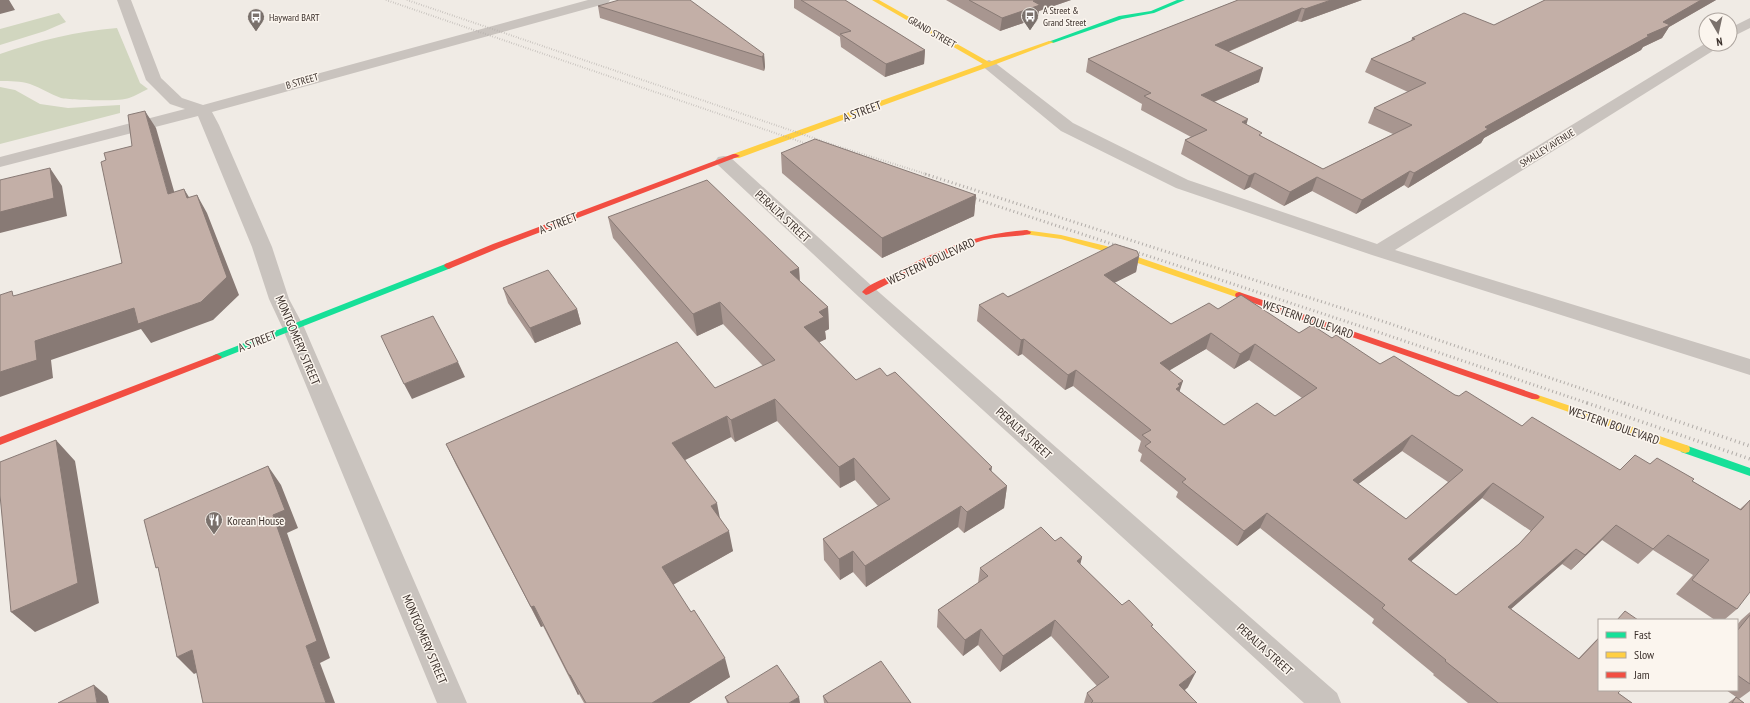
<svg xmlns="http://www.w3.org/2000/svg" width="1750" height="703" font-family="'PT Sans Narrow',sans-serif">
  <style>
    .green { fill: #d1d6bf }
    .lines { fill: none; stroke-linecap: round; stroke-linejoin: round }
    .street { fill: #c9c3be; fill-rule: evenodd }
    .fast { fill: #16e098; fill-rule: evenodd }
    .slow { fill: #ffcf43; fill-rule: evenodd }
    .jam { fill: #f24e42; fill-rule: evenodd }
    .rail-far2 { stroke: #b1aca8; stroke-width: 2; stroke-dasharray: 0.5 2; stroke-linecap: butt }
    .rail-far1 { stroke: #b1aca8; stroke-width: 3; stroke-dasharray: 1 3; stroke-linecap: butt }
    .rail { stroke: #b1aca8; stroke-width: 3.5; stroke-dasharray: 1 3.5; stroke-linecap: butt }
    .wall { fill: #a89690; fill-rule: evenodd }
    .shaded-wall { fill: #887a75 }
    .building { fill: #c3afa7; stroke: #887a75; fill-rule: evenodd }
    .labels { text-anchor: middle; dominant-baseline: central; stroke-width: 3; stroke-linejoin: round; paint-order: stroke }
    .far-poi-label { font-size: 10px; fill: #3b302b; stroke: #fbf5ee; text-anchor: start }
    .far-street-label { font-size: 10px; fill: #3b302b; stroke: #fbf5ee }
    .street-label { font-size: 12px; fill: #3b302b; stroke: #fbf5ee }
    .poi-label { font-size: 12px; fill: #3b302b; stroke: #fbf5ee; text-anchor: start }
  </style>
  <rect width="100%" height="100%" fill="#f0ebe5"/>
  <path class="green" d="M 59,13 L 66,22 L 45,31 L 0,45 L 0,29 Z
    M 117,28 L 140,83 L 148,89 C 141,92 135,96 129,98 C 120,102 71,100 61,98 C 50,94 41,88 30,84 C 21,81 10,81 0,81 L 0,54 C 37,41 78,31 117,28 Z
    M 0,87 L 15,90 L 40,104 L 68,108 L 120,105 L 120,113 L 0,144 Z"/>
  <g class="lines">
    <path class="street" d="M 117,0 L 131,0 L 161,78 L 182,98 L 203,105 L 588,0 L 610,0 L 608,3 L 212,112 L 219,125 L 272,247 L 289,299 L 304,327 L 467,703 L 437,703 L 282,327 L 269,299 L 252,247 L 198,116 L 0,167 L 0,157 L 185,109 L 170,104 L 146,80 Z
      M 1750,18 L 1750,28 L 1730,38 L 1730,28 Z
      M 1706,43 L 1706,44 L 1721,44 L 1719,47 L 1395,250 L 1750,359 L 1750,375 L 1372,255 L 1176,188 L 1061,131 L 981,65 L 984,62 L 989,60 L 994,62 L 1073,123 L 1188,180 L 1377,244 Z
      M 724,156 L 730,157 L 873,287 L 1337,693 L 1341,703 L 1304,703 L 859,297 L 718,165 L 715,161 L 718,157 Z"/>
    <path class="fast" d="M 1177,0 L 1185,0 L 1154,13 L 1122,19 L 1053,43 L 1048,42 L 1119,16 L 1151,11 Z
      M 448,263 L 452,266 L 451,268 L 220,359 L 217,360 L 212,357 L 214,355 Z
      M 1685,445 L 1750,468 L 1750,476 L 1681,452 L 1680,449 L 1681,446 Z"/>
    <path class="slow" d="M 872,0 L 879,0 L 989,62 L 1049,41 L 1054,42 L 991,66 L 739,158 L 733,158 L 733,154 L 983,64 Z
      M 1024,230 L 1061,235 L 1106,246 L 1242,293 L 1243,295 L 1239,298 L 1236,297 L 1100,250 L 1061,239 L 1024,234 L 1023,232 Z
      M 1535,394 L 1689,446 L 1690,449 L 1689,452 L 1685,453 L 1532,399 L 1530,397 L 1532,395 Z"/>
    <path class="jam" d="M 733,154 L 736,154 L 740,156 L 499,248 L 451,268 L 448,269 L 444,266 L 445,264 L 493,244 Z
      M 1027,230 L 1031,232 L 1030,234 C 1015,237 999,236 984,240 C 943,252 906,274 869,294 L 866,295 L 862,292 C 868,284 882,280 891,275 C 935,251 976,233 1027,230 Z
      M 1239,292 L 1538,395 L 1540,397 L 1538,399 L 1532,399 L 1236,297 L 1235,295 L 1236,293 Z
      M 217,354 L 222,357 L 220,359 L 0,445 L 0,437 Z"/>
    <path class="rail-far2" d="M 386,0 L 816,147
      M 407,0 L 840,147 L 929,175"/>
    <path class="rail-far1" d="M 925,174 L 1385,322 L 1627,404
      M 964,195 L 1378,332 L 1590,404"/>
    <path class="rail" d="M 1587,403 L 1750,459
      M 1624,403 L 1750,446"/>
  </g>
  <path class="wall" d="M 794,0 L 845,0 L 925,50 L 924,64 L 885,77 L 841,47 L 840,37 L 794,8 Z
    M 946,0 L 1071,0 L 1039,11 L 1038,18 L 1000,31 Z
    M 1238,0 L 1362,0 L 1301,22 L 1297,21 L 1228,52 L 1259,82 L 1214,102 L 1247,125 L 1261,136 L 1323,169 L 1393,134 L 1368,123 L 1374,108 L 1408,92 L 1365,72 L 1371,59 L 1411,41 L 1412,38 L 1494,25 L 1545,0 L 1716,0 L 1669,27 L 1662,38 L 1643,47 L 1641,50 L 1484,138 L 1481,143 L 1408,188 L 1404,185 L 1356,214 L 1312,191 L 1284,206 L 1250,187 L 1244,190 L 1181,154 L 1185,140 L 1191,137 L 1141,110 L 1142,104 L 1086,72 L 1088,59 Z
    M 598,6 L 764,54 L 765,67 L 764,71 L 600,18 Z
    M 781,153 L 976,195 L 974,216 L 882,258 L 782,173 Z
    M 608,217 L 799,268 L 800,281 L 828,307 L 829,329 L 825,331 L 826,339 L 819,342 L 856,380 L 887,376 L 1007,486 L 1004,508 L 964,533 L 958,527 L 866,587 L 853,572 L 840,580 L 824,560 L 823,539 L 878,506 L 855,480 L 840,488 L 777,421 L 735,442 L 731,437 L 685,460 L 720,518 L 733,551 L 673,585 L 730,677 L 689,703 L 584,703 L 579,694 L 578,695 L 543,626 L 541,627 L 456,465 L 446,444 L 715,388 L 763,366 L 723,324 L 697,336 L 613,238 Z
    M 1139,256 L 1136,272 L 1114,283 L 1171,324 L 1218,309 L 1299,333 L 1332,338 L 1380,364 L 1455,395 L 1522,426 L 1620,470 L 1650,464 L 1692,481 L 1740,509 L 1750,500 L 1737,609 L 1724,620 L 1715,620 L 1676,594 L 1693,575 L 1653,550 L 1638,564 L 1602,540 L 1571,570 L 1562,564 L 1511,609 L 1578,659 L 1599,637 L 1599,690 L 1618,693 L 1632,703 L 1468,703 L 1433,675 L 1434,674 L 1372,623 L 1374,619 L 1260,528 L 1237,546 L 1176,497 L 1178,492 L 1140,461 L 1142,454 L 1138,451 L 1141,441 L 1073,386 L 1065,390 L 1022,354 L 1018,356 L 977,321 L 979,305 ZM 1206,349 L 1234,369 L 1249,360 L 1302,398 L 1275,416 L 1224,425 L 1180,392 L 1169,370 ZM 1402,451 L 1448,482 L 1406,519 L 1358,484 ZM 1482,498 L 1531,531 L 1519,544 L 1456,595 L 1411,561 Z
    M 503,288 L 577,309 L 581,324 L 535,343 L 508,303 Z
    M 1055,541 L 1082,557 L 1080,564 L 1122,605 L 1152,627 L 1188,687 L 1185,690 L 1197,703 L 1084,703 L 1087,693 L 1097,686 L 1051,636 L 1000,672 L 978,645 L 963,656 L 937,627 L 938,610 L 978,583 L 980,568 Z
    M 1750,612 L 1750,691 L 1739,699 L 1726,690 L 1737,690 L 1737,625 L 1741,620 Z
    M 823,696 L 911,703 L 824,703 Z
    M 725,697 L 800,703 L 727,703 Z
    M 1736,697 L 1744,703 L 1728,703 Z"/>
  <path class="shaded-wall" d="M 0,0 L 9,0 L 15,10 L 0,14 Z
    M 1037,0 L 1071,0 L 1039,11 L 1038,18 L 1000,31 L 1002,18 L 1033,1 Z
    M 1331,0 L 1362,0 L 1301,22 L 1305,9 Z
    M 1701,0 L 1716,0 L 1669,27 L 1662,38 L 1643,47 L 1641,50 L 1484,138 L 1481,143 L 1408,188 L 1414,173 L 1485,127 L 1663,22 Z
    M 1302,8 L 1297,21 L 1211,59 L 1215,45 Z
    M 925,50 L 924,64 L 885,77 L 886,64 Z
    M 764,54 L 765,67 L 764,71 L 762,57 Z
    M 1263,68 L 1259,82 L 1197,109 L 1201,95 Z
    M 145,111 L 156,128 L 180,212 L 168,194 Z
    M 1248,119 L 1244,133 L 1242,122 Z
    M 50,168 L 62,186 L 67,216 L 0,233 L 0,212 Z
    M 1410,171 L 1404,185 L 1356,214 L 1362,200 Z
    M 1255,173 L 1250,187 L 1244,190 L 1249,176 Z
    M 1317,177 L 1312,191 L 1284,206 L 1290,192 Z
    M 184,189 L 195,207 L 187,198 Z
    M 197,195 L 207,213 L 239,295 L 213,320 L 151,343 L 141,329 L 51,360 L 53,378 L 0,397 L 0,372 Z
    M 976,195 L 974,216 L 882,258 L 882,238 Z
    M 1139,256 L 1136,272 L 1100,290 L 1104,275 Z
    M 799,268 L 800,290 L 790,272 Z
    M 720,302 L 723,324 L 697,336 L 693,314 Z
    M 828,307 L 829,329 L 825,331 L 826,339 L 806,349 L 804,327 L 819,312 Z
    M 577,309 L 581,324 L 535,343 L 530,328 Z
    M 1211,333 L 1206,349 L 1155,379 L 1160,363 Z
    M 1024,339 L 1022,354 L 1018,356 L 1021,340 Z
    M 1255,344 L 1249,360 L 1234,369 L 1240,354 Z
    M 458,362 L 465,377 L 412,399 L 404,384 Z
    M 1076,370 L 1073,386 L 1065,390 L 1068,375 Z
    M 1183,381 L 1178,396 L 1171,404 L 1178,384 Z
    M 775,399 L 777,421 L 735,442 L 731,420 Z
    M 727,416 L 731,437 L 677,464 L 672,443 Z
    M 1412,435 L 1402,451 L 1344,495 L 1353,480 Z
    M 56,440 L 75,461 L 99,603 L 35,632 L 11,612 Z
    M 854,458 L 855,480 L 840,488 L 839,467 Z
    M 268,466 L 281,485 L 298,528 L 287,533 L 330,658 L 320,663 L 335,703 L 326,703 L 306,646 L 273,515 Z
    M 992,467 L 989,488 L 989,469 Z
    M 1493,483 L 1482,498 L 1397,574 L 1408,559 Z
    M 1007,486 L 1004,508 L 964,533 L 967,512 Z
    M 717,503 L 721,524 L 711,506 Z
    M 961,506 L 958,527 L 866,587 L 865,566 Z
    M 1267,513 L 1260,528 L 1237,546 L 1244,531 Z
    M 1616,525 L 1602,540 L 1571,570 L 1585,555 Z
    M 729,531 L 733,551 L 667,588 L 662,567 Z
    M 1576,549 L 1562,564 L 1496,622 L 1508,607 Z
    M 853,551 L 853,572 L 840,580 L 839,559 Z
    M 1082,557 L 1078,574 L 1077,561 Z
    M 534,606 L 543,626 L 541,627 L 531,607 Z
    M 1055,620 L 1051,636 L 1000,672 L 1003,656 Z
    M 981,629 L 978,645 L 963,656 L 965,640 Z
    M 192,650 L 209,667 L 194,674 L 177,657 Z
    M 725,658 L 730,677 L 689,703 L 652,703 Z
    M 1196,672 L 1188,687 L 1172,701 L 1179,685 Z
    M 569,675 L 570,675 L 579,694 L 578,695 Z
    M 94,685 L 107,696 L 109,703 L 97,703 Z
    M 799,697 L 800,703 L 789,703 Z"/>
  <path class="building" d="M 619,0 L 690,0 L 764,54 L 762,57 L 598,6 Z
    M 801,0 L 845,0 L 925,50 L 886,64 L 840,34 L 851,31 Z
    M 969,0 L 1037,0 L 1033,1 L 1040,5 L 1002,18 Z
    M 1238,0 L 1331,0 L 1305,9 L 1302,8 L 1215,45 L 1263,68 L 1201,95 L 1248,119 L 1242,122 L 1262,133 L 1259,135 L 1323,169 L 1412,125 L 1374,108 L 1426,83 L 1371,59 L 1415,39 L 1412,38 L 1464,13 L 1494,25 L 1545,0 L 1701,0 L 1663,22 L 1670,25 L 1647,35 L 1649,36 L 1485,127 L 1488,129 L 1414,173 L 1410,171 L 1362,200 L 1317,177 L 1290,192 L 1255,173 L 1249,176 L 1185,140 L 1207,130 L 1144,96 L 1151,93 L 1088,59 Z
    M 145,111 L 168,194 L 184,189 L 187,198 L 197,195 L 227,277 L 201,302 L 138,324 L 134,308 L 35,341 L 37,360 L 0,372 L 0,295 L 12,291 L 13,296 L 17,295 L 122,263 L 101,162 L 106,160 L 104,153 L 132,146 L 128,115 Z
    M 815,139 L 976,195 L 882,238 L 781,153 Z
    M 50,168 L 54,198 L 0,212 L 0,180 Z
    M 707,180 L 799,268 L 790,272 L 828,307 L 819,312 L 824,317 L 804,327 L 856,380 L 880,368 L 887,376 L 895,372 L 992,467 L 989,469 L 1007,486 L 967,512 L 961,506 L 865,566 L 853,551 L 839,559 L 823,539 L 890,499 L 854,458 L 839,467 L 775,399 L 731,420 L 727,416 L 672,443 L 717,503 L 711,506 L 729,531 L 662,567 L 691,612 L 694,610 L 725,658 L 652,703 L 586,703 L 570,675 L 569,675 L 534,606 L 531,607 L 446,444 L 677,342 L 715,388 L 775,360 L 720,302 L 693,314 L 608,217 Z
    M 1115,244 L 1137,251 L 1139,256 L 1104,275 L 1171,324 L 1209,303 L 1218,309 L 1241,295 L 1299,333 L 1312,325 L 1332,338 L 1336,335 L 1380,364 L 1394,356 L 1455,395 L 1459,396 L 1466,391 L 1522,426 L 1532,417 L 1620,470 L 1635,455 L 1650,464 L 1657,458 L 1694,479 L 1692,481 L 1741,510 L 1750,500 L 1750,592 L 1737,609 L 1692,580 L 1709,560 L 1668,535 L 1653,549 L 1616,525 L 1585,555 L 1576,549 L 1508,607 L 1579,659 L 1599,638 L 1599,690 L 1621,690 L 1618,693 L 1632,703 L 1498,703 L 1445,661 L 1446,660 L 1382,608 L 1385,605 L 1267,513 L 1244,531 L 1182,482 L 1186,479 L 1145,446 L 1151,442 L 1142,435 L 1151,430 L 1076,370 L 1068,375 L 1024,339 L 1021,340 L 979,305 L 1003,293 L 1008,297 ZM 1211,333 L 1240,354 L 1255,344 L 1317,388 L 1275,416 L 1257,403 L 1224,425 L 1176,389 L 1180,386 L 1178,384 L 1183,381 L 1160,363 ZM 1412,435 L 1463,470 L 1406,519 L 1353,480 ZM 1493,483 L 1544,517 L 1519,544 L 1456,595 L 1408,559 Z
    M 548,270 L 577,309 L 530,328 L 503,288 Z
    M 433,316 L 458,362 L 404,384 L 381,336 Z
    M 56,440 L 78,583 L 11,612 L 0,495 L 0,462 Z
    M 268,466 L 285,510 L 273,515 L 317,641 L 306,646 L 326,703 L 203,703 L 192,650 L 177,657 L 158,567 L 156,568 L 144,520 Z
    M 1041,527 L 1055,541 L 1061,537 L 1082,557 L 1077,561 L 1122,605 L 1129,600 L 1153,625 L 1151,626 L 1196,672 L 1179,685 L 1197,703 L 1091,703 L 1093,701 L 1087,693 L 1109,677 L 1055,620 L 1003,656 L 981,629 L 965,640 L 938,610 L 988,576 L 980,568 Z
    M 1625,611 L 1638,620 L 1617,620 Z
    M 1750,615 L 1750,684 L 1737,675 L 1737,631 Z
    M 881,661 L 911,703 L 828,703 L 823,696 Z
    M 777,665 L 799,697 L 789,703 L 729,703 L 725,697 Z
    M 94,685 L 97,703 L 58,703 Z
    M 1736,697 L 1744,703 L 1732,703 Z"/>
  <defs>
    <g id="bus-pin" transform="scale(0.9)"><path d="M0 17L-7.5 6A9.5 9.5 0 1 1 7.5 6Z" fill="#7a716c" stroke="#fbf5ee"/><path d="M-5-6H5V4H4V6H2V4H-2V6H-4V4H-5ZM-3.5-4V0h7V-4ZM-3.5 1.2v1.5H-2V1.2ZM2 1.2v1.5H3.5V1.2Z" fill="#fff"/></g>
    <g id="restaurant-pin" transform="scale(0.9)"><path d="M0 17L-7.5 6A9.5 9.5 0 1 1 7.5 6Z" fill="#7a716c" stroke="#fbf5ee"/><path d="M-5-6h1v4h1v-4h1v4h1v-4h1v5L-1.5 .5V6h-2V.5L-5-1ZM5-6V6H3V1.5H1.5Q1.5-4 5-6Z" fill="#fff"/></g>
  </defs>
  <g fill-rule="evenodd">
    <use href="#bus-pin" x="1030" y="16"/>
    <use href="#bus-pin" x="256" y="17"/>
    <use href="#restaurant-pin" x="214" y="520"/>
  </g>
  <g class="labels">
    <g class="far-poi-label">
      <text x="1043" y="10">A Street &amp;<tspan x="1043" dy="12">Grand Street</tspan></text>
      <text x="269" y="17">Hayward BART</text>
    </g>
    <g class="far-street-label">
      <text transform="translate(932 32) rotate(30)">GRAND STREET</text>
      <text transform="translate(302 81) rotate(-16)">B STREET</text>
      <text transform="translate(1547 148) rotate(-32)">SMALLEY AVENUE</text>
    </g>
    <g class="street-label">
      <text transform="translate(862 111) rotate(-20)">A STREET</text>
      <text transform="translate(783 216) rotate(43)">PERALTA STREET</text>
      <text transform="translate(558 223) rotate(-21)">A STREET</text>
      <text transform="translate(931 261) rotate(-25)">WESTERN BOULEVARD</text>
      <text transform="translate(1308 319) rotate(19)">WESTERN BOULEVARD</text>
      <text transform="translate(298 340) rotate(67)">MONTGOMERY STREET</text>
      <text transform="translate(257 341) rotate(-21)">A STREET</text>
      <text transform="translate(1614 425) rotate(19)">WESTERN BOULEVARD</text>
      <text transform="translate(1024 433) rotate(42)">PERALTA STREET</text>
      <text transform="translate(425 639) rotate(67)">MONTGOMERY STREET</text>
      <text transform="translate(1265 649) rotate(42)">PERALTA STREET</text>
    </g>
    <g class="poi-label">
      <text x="227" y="520">Korean House</text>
    </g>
  </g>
  <rect x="1598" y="619" width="140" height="72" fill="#fbf5ee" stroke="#aea6a0"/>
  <rect x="1606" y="632" width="20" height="6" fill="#16e098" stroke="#aea6a0"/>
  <text x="1634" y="639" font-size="12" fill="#3b302b">Fast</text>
  <rect x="1606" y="652" width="20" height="6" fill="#ffcf43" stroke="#aea6a0"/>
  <text x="1634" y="659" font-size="12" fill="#3b302b">Slow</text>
  <rect x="1606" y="672" width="20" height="6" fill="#f24e42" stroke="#aea6a0"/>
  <text x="1634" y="679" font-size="12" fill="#3b302b">Jam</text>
  <g transform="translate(1718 32) rotate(171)"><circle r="19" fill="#fbf5ee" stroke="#aea6a0"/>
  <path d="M0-3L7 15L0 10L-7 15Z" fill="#7a716c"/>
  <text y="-6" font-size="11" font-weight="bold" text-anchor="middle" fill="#3b302b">N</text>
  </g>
</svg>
